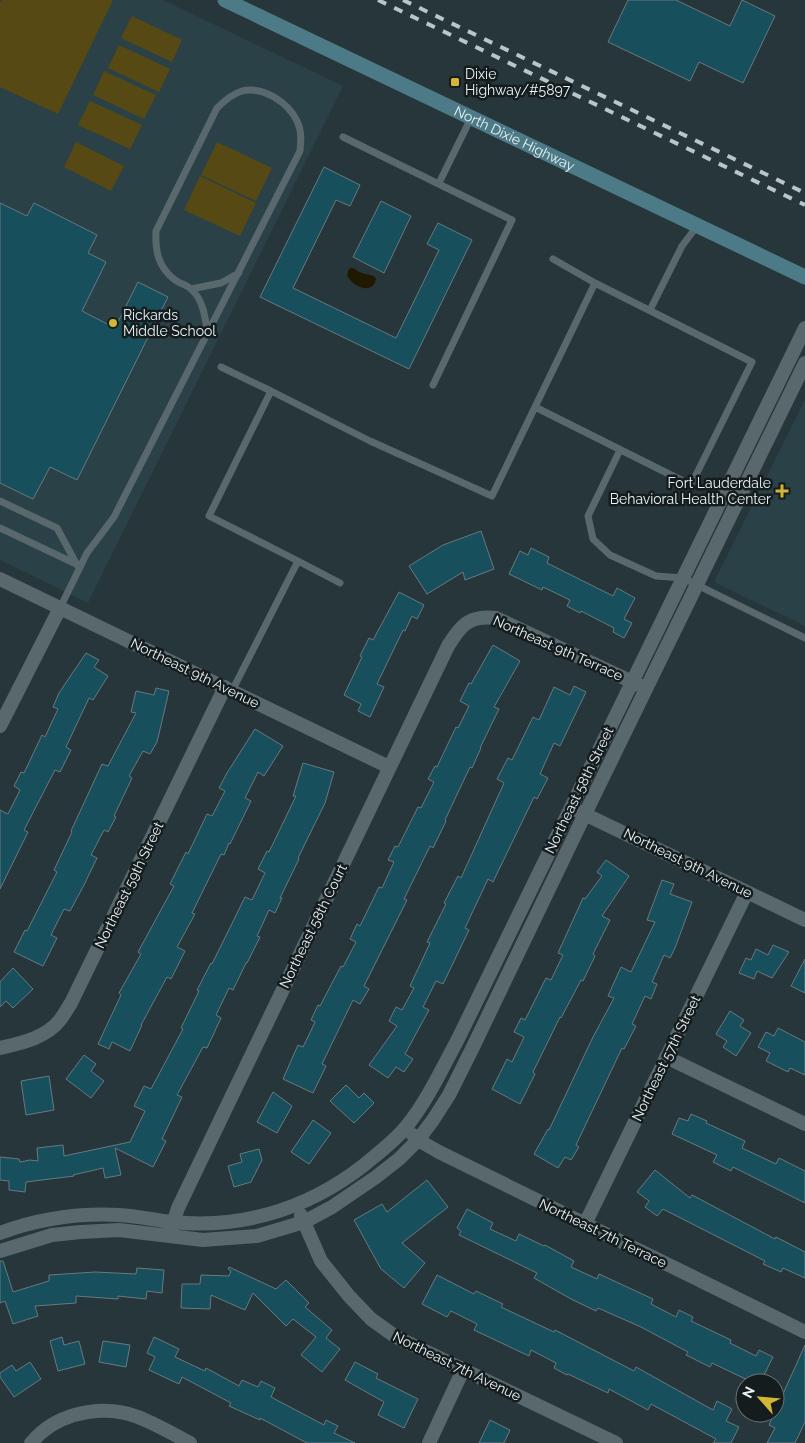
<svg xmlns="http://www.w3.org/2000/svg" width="805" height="1443" font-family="Raleway,sans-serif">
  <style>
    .built { fill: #2a4148 }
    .green { fill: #564914 }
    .water { fill: #201900 }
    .building { fill: #174f5c; stroke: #69797e }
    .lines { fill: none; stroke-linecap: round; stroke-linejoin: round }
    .lane { stroke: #58686d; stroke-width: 7 }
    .street { stroke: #58686d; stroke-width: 14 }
    .secondary { stroke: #4c7b87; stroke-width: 15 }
    .rail { stroke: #bbc5c9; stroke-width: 4; stroke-dasharray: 9 9; stroke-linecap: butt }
    .poi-dot { fill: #d3b635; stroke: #151c1e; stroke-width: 2 }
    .labels { text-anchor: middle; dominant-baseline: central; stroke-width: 5; stroke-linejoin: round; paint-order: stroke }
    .poi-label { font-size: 14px; fill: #e9f2f5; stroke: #151c1e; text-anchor: start }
    .street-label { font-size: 14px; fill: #e9f2f5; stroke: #151c1e }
  </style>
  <rect width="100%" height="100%" fill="#27363a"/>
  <path class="built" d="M 0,0 L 163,0 L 343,86 L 88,603 L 0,560 Z
    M 805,400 L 805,626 L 714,582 Z"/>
  <path class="green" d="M 2,0 L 113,0 L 58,114 L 0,87 L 0,3 Z
    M 132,16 L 182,40 L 172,62 L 121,38 Z
    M 119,45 L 170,69 L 159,92 L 108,68 Z
    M 104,71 L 156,95 L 144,119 L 93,95 Z
    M 90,101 L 142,125 L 130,149 L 78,125 Z
    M 76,142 L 124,166 L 111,191 L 64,167 Z
    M 217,142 L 272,168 L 256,201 L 201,175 Z
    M 200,176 L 256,203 L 240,236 L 184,210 Z"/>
  <path class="water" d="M 352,268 C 357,269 358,272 362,273 C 368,275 371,274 376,278 C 375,290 364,290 356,285 C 352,283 349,279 347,275 L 349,269 Z"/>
  <path class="building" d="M 628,0 L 676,0 L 730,26 L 742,0 L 775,16 L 743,83 L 699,62 L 690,81 L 608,42 Z
    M 324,167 L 360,185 L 350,206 L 336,200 L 293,288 L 396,338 L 439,250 L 427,244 L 438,223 L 472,240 L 409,369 L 260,297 Z
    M 381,201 L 411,216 L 384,273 L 353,257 Z
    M 0,203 L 27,216 L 34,203 L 97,235 L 88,253 L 106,262 L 82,311 L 115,328 L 138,282 L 168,297 L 77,480 L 50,467 L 33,499 L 0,483 Z
    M 481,531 L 494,569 L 465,580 L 463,572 L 427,594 L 409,566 L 443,545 Z
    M 531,548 L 549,557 L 547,563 L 613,596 L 617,588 L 635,598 L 624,619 L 632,623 L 624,638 L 613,632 L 614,628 L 581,611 L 580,613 L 567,606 L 570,600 L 543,587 L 542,590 L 509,574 L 520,551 L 528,555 Z
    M 399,592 L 424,605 L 417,619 L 412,616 L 405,631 L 403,630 L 377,684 L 384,687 L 370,717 L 358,711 L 361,704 L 344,695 L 362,657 L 360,656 L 369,638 L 373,640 Z
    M 493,645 L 520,661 L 494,707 L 499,709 L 480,748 L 481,748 L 472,768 L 470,767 L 445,820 L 446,821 L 433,848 L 430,846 L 404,899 L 407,900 L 364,986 L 369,989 L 360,1004 L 353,1000 L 322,1064 L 326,1066 L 313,1093 L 283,1079 L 298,1045 L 303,1047 L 315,1022 L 311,1020 L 318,1005 L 320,1006 L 341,966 L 343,967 L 356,942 L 350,939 L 357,924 L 360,926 L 379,887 L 382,888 L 394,862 L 388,860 L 395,846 L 398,847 L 418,807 L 421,808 L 434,782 L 428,779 L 435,766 L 437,767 L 456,727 L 458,728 L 469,706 L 460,701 L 469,683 L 471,684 Z
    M 86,653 L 99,660 L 94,667 L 108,676 L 93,700 L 89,698 L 66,747 L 71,750 L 60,772 L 55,770 L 24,830 L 28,832 L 0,889 L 0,810 L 8,814 L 20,790 L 14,786 L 21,772 L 24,773 L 42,735 L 45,737 L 58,709 L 53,707 L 59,693 Z
    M 574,686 L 586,692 L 560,746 L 554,743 L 540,774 L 548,778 L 537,799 L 534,797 L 493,882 L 488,879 L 465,928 L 469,930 L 443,984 L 436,981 L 423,1007 L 429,1010 L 405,1054 L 413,1059 L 404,1072 L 396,1067 L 388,1078 L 369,1065 L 397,1026 L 389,1021 L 396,1007 L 402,1010 L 414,988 L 410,986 L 430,943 L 427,942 L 446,904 L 444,903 L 458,876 L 461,878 L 504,783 L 497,779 L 508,758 L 512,760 L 533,717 L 539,720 L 554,687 L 570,695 Z
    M 156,688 L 169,691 L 157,742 L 150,754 L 143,751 L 129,776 L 132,778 L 114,816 L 116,817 L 108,832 L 104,830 L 91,855 L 97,858 L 84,885 L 70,911 L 64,909 L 51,935 L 57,938 L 43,966 L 14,952 L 25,930 L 27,931 L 57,872 L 54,870 L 72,832 L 71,831 L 102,764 L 108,766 L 136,713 L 131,712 L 136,691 L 154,695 Z
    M 255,729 L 283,746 L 264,776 L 258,772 L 245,798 L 251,801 L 230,844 L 229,843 L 224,855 L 221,854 L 192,913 L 195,914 L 177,947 L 185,951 L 171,979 L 167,977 L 141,1025 L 142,1025 L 130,1051 L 112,1042 L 109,1049 L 98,1044 L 121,995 L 119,993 L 141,954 L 138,952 L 174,886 L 170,884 L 186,852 L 188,854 L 207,814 L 212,816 L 225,791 L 219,788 L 227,773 Z
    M 303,763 L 334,772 L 325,803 L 298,858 L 299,859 L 280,898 L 282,898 L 275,913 L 269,910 L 257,936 L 260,937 L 247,963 L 246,963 L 233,990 L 229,988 L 216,1015 L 221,1018 L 207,1048 L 203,1047 L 177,1095 L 182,1097 L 162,1139 L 166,1141 L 153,1167 L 115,1148 L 121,1175 L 105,1178 L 103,1168 L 73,1175 L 74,1176 L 26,1182 L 25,1192 L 9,1190 L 9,1181 L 0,1180 L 0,1157 L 19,1159 L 20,1162 L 30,1160 L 38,1161 L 37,1148 L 63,1145 L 64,1156 L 130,1142 L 145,1111 L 134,1106 L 144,1086 L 151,1089 L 183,1029 L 181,1028 L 199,991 L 197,990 L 211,963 L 212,964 L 245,897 L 252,900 L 265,873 L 258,869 L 267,851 L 269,852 L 296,796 L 293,796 Z
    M 606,860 L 629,876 L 602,916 L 610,920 L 593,954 L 595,956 L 583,981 L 581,980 L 561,1018 L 560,1017 L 533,1072 L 535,1074 L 520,1104 L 492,1089 L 507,1059 L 512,1062 L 524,1037 L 514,1032 L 521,1018 L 525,1020 L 546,978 L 551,980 L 563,955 L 558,953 L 583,898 L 585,899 L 602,876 L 597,872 Z
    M 662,880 L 674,884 L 670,894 L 692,902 L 675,948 L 670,958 L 664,955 L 652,982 L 657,984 L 651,999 L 645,996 L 632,1024 L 636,1026 L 624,1049 L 622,1048 L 576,1145 L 579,1147 L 571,1160 L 565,1157 L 558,1168 L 534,1154 L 548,1129 L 549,1130 L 593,1037 L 614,998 L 608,996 L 621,967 L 631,972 L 655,922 L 647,920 Z
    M 773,945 L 789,952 L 772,978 L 757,971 L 754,979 L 739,973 L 746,958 L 751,960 L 756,949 L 768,955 Z
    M 805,959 L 805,993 L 791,986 Z
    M 13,968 L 33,989 L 13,1008 L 6,1001 L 0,1007 L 0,982 Z
    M 730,1011 L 744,1020 L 740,1026 L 751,1033 L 736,1056 L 723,1047 L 727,1041 L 716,1034 Z
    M 778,1028 L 805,1042 L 805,1075 L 790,1068 L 788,1072 L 766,1061 L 770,1053 L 758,1047 L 766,1032 L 774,1036 Z
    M 84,1055 L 96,1064 L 91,1071 L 104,1081 L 91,1098 L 66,1079 Z
    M 49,1076 L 54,1110 L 26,1115 L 21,1081 Z
    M 346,1085 L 359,1098 L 364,1093 L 374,1103 L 354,1123 L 330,1101 Z
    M 273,1092 L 292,1106 L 277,1133 L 257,1122 Z
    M 691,1114 L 707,1121 L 706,1123 L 745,1141 L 742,1148 L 776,1164 L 779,1158 L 805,1171 L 805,1203 L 733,1167 L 731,1171 L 713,1162 L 717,1155 L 672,1134 L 679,1118 L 688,1121 Z
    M 313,1120 L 331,1133 L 309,1164 L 291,1152 Z
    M 259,1149 L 262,1160 L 251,1182 L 234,1187 L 228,1166 L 242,1162 L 240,1154 Z
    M 655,1170 L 690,1198 L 692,1195 L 775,1239 L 776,1237 L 805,1252 L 805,1278 L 783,1268 L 781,1272 L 763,1264 L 765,1261 L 663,1209 L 657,1216 L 645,1207 L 649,1201 L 637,1192 Z
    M 427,1180 L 448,1207 L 402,1243 L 425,1263 L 404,1288 L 381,1269 L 354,1220 L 382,1204 L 387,1212 Z
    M 467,1209 L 493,1223 L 490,1229 L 516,1241 L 519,1234 L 544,1246 L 545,1245 L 574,1261 L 571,1267 L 597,1279 L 599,1274 L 653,1299 L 651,1304 L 676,1317 L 679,1310 L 693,1317 L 691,1321 L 731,1340 L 730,1343 L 756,1356 L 759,1350 L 773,1357 L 760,1383 L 754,1383 L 712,1363 L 710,1367 L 686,1355 L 688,1352 L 641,1327 L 598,1308 L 596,1311 L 571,1299 L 534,1278 L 537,1273 L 459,1235 L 461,1231 L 457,1228 Z
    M 0,1261 L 3,1261 L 13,1292 L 49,1281 L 49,1275 L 95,1272 L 136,1274 L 137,1268 L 164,1270 L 162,1293 L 147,1291 L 146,1299 L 118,1296 L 118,1299 L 76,1296 L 76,1303 L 35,1306 L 38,1316 L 13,1324 L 5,1301 L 0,1303 Z
    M 229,1267 L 276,1289 L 286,1280 L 309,1303 L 305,1307 L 332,1330 L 326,1338 L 340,1349 L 322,1372 L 301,1355 L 316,1337 L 293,1319 L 286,1326 L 253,1293 L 245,1310 L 211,1295 L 210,1309 L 181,1308 L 182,1284 L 200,1284 L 201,1275 L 229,1276 L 231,1271 L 228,1269 Z
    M 437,1275 L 474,1294 L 476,1291 L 503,1304 L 501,1307 L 554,1332 L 555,1330 L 634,1371 L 636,1367 L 713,1410 L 717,1401 L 732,1409 L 726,1421 L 739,1427 L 731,1443 L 713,1443 L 716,1439 L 651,1404 L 648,1410 L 609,1389 L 608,1393 L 568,1374 L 567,1375 L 554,1368 L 556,1363 L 531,1350 L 529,1356 L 474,1330 L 477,1324 L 451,1311 L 447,1317 L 422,1304 Z
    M 62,1337 L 64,1345 L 79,1341 L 85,1364 L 58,1371 L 50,1341 Z
    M 154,1337 L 179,1349 L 175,1357 L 205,1371 L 206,1368 L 239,1386 L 242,1380 L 258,1387 L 261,1381 L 275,1388 L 271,1397 L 324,1425 L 326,1420 L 338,1426 L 334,1433 L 355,1443 L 307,1443 L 260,1418 L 260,1420 L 229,1406 L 231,1403 L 182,1377 L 179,1384 L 149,1370 L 155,1357 L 147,1353 Z
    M 103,1341 L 130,1345 L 126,1367 L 99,1362 Z
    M 805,1345 L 805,1422 L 795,1443 L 767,1443 L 775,1428 L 769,1425 Z
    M 30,1362 L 41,1379 L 14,1397 L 0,1377 L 0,1373 L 12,1365 L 16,1371 Z
    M 355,1362 L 378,1374 L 376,1378 L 418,1399 L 404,1428 L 378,1415 L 384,1402 L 345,1380 Z
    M 490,1420 L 510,1430 L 504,1443 L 479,1443 Z"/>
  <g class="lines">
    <path class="lane" d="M 343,137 L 512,220 L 433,385
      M 439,183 L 471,118
      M 553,259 L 595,283 L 752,362 L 691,485 L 535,407 L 595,283
      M 191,289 L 221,283 L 239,273
      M 650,310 L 682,246 L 697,226
      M 221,367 L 271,391
      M 620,450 L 588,516 L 593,539 L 610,555 L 656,576 L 683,578 L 805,638
      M 0,501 L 57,528 L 77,565
      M 0,528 L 76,564
      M 298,561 L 340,583
      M 60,608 L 87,553 L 114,517 L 300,151 C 301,141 302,131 297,121 C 288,102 263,86 242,91 C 232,94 224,101 217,108 L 156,231 C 155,251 158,267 175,280 C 180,284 188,285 192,290 C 204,301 205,319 208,334
      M 232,691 L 298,561 L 209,516 L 271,391 L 370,441 L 492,496 L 535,407"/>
    <path class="street" d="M 0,579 L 389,767
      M 0,726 L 60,608
      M 578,811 L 805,920
      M 0,1048 C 21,1043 46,1038 60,1020 C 64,1015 67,1009 71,1003 L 225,687
      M 666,1057 L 805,1124
      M 413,1135 L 418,1140 L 439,1152 L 805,1332
      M 301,1215 L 321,1261 L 349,1296 L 371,1319 L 396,1337 L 616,1443
      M 585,1224 L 747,892
      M 171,1230 L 178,1208 L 448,646 C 461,625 469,615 496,618 L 639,685
      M 0,1233 C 38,1219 79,1213 119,1215 C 137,1216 154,1220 172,1222 C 248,1230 318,1205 375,1156 C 386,1147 397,1138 406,1127 C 427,1101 442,1069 458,1039 L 805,328
      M 0,1251 L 52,1235 L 81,1232 L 119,1230 L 203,1240 L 257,1236 L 304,1222 L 332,1207 L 376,1177 L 399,1159 L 418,1140 L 433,1120 L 449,1095 L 473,1047 L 585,814 L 805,363
      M 31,1443 C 35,1439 38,1435 42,1432 C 67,1411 107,1405 138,1417 C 156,1424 173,1434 190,1443
      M 429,1443 L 463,1370"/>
    <path class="secondary" id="s1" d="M 225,0 L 805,277"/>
    <path class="rail" d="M 378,0 L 805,205
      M 403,0 L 805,193"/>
  </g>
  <g class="poi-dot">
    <rect x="450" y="77" width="10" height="10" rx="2.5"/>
    <circle cx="113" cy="323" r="5"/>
    <path d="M779.5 483.5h5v5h5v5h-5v5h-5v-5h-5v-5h5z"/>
  </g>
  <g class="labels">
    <g class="poi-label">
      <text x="465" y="74">Dixie<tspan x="465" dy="16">Highway/#5897</tspan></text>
      <text x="123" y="315">Rickards<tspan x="123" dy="16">Middle School</tspan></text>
      <text x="771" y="483" text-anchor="end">Fort Lauderdale<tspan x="771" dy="16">Behavioral Health Center</tspan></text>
    </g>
    <g class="street-label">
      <text stroke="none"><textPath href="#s1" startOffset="321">North Dixie Highway</textPath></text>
      <text transform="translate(558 648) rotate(24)">Northeast 9th Terrace</text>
      <text transform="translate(195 673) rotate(26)">Northeast 9th Avenue</text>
      <text transform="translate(579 790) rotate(-64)">Northeast 58th Street</text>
      <text transform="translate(688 863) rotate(26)">Northeast 9th Avenue</text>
      <text transform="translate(129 885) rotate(-64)">Northeast 59th Street</text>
      <text transform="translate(313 926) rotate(-64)">Northeast 58th Court</text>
      <text transform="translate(666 1058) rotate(-64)">Northeast 57th Street</text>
      <text transform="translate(603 1233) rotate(26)">Northeast 7th Terrace</text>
      <text transform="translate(457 1366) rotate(26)">Northeast 7th Avenue</text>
    </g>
  </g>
  <g transform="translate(760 1398) rotate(297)"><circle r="24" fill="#151c1e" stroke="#6a7274"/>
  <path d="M0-4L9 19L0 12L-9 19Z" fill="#d3b635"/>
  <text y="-8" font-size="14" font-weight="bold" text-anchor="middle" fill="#e9f2f5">N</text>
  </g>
</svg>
